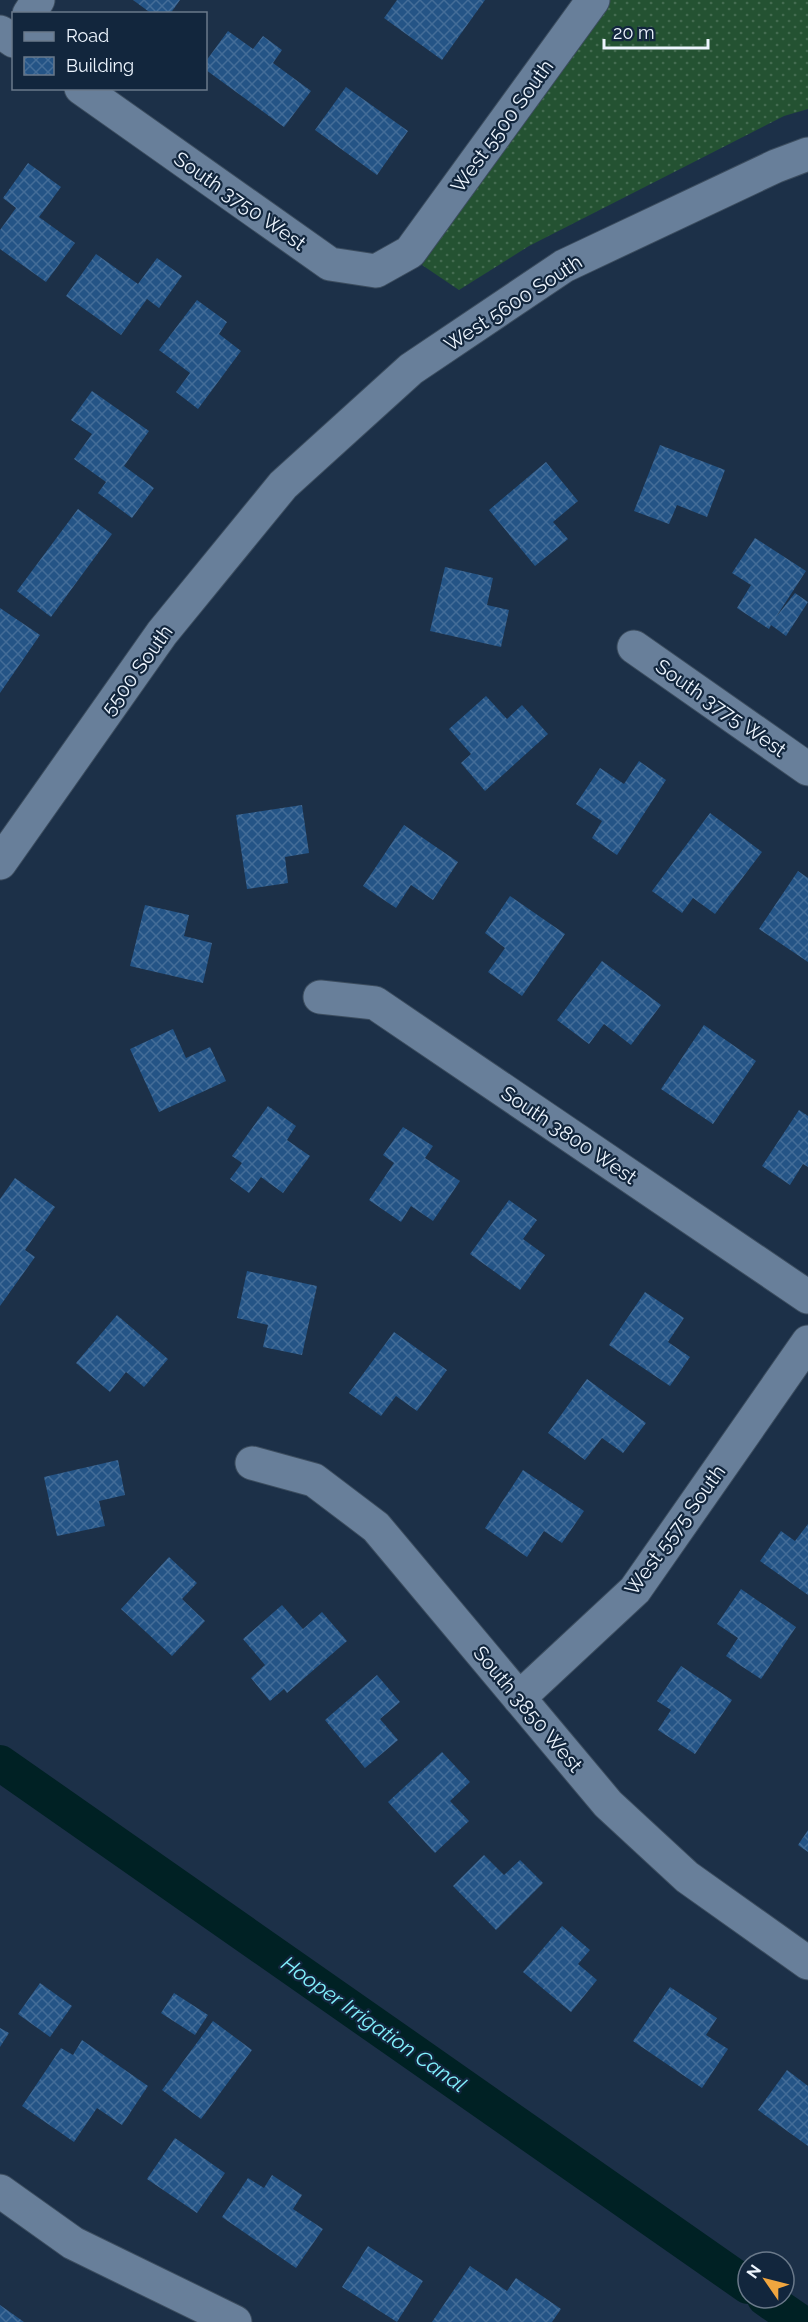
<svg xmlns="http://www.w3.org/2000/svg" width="808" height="2322" font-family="Raleway,sans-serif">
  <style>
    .grass { fill: url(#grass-dots) }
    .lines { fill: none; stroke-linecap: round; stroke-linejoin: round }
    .canal { stroke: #002124; stroke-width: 36 }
    .building { fill: url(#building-cross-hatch) }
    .minor-casing { stroke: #3c4d5f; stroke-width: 35 }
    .secondary-casing { stroke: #3c4d5f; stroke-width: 35 }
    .minor { stroke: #687f9a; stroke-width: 33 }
    .secondary { stroke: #687f9a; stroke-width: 33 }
    .labels { text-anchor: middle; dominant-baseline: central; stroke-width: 4.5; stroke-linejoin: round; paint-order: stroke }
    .street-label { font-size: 20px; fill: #edf5fe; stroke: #12263d }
    .water-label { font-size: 21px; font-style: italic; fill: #82f1fd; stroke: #12263d }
  </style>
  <defs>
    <pattern id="grass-dots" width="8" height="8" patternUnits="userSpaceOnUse" patternTransform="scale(1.5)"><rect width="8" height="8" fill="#245232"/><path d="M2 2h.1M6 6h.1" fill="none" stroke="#446c51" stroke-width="1.8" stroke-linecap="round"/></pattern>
    <pattern id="building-cross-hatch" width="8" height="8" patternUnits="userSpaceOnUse" patternTransform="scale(1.5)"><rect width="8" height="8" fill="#245486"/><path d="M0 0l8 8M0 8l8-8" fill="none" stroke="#446d98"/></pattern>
  </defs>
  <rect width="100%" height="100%" fill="#1c3048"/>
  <path class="grass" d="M 609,0 L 808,0 L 808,109 L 784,116 L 529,246 L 459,290 L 422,265 Z"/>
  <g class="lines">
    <path class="canal" d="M 0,1763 L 748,2286
      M 765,2298 L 800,2322"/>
  </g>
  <path class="building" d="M 133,0 L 180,0 L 170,14 L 152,14 Z
    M 397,0 L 485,0 L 442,60 L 384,18 Z
    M 228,31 L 253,49 L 263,36 L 282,50 L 273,63 L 311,91 L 284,127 L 206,70 L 206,61 Z
    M 346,87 L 408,131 L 377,175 L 315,130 Z
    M 28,163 L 61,187 L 39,217 L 75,243 L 46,282 L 0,249 L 0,230 L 16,208 L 3,198 Z
    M 96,254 L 138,284 L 157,258 L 182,276 L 159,308 L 147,299 L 121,335 L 66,296 Z
    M 197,300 L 227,322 L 219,334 L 241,351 L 198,409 L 176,392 L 190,373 L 159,350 Z
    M 92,391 L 149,431 L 124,466 L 154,488 L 132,518 L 98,493 L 106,482 L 74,459 L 92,434 L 71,420 Z
    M 660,445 L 725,470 L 707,517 L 677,505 L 669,524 L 634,511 Z
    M 546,462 L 578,501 L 553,522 L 568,539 L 535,566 L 489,510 Z
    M 78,509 L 112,534 L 51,617 L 17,591 Z
    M 755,538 L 806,571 L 776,617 L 795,593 L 808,602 L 786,636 L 771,625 L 769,629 L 737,608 L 751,585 L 732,573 Z
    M 445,567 L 493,578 L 487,605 L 509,610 L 501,647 L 430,631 Z
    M 0,608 L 40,635 L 0,693 Z
    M 486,696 L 507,719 L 522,705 L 548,734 L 485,791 L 461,763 L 471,754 L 449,729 Z
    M 639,761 L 666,780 L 617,855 L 592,838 L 602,821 L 576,804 L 600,768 L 624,784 Z
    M 302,805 L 309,853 L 285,857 L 288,883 L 247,889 L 236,815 Z
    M 710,813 L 762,852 L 715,914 L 693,898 L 682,913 L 652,891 Z
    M 404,825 L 458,862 L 433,900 L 411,885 L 396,908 L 363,886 Z
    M 798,871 L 808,878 L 808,962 L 759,929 Z
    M 510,896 L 565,934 L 522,996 L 488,972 L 505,948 L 485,933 Z
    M 145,905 L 189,915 L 184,936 L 212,943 L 203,983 L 130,966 Z
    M 602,961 L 661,1005 L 631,1045 L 604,1024 L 589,1044 L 557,1020 Z
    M 704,1025 L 756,1061 L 713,1124 L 661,1089 Z
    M 173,1029 L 186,1058 L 210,1047 L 226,1081 L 159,1112 L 130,1049 Z
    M 268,1106 L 296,1126 L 287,1140 L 310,1156 L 283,1193 L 261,1177 L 249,1193 L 230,1179 L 242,1163 L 232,1156 Z
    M 799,1110 L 808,1116 L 808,1167 L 803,1164 L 790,1185 L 762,1166 Z
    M 403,1127 L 433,1146 L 425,1158 L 460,1181 L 433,1221 L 411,1206 L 401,1222 L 369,1200 L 394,1163 L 383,1155 Z
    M 15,1178 L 55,1207 L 25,1250 L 35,1257 L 0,1306 L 0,1199 Z
    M 509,1200 L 537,1220 L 523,1239 L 545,1255 L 520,1290 L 470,1254 Z
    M 247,1271 L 317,1286 L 302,1355 L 263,1347 L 268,1325 L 237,1318 Z
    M 645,1292 L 684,1318 L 668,1342 L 690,1357 L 670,1386 L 609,1345 Z
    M 117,1315 L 168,1359 L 144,1387 L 126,1372 L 110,1392 L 76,1363 Z
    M 394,1332 L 447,1370 L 417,1411 L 396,1396 L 381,1416 L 349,1393 Z
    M 587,1379 L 646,1423 L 623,1453 L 602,1438 L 585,1460 L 548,1433 Z
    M 118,1460 L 125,1495 L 99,1501 L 105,1526 L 57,1536 L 44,1477 Z
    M 523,1470 L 584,1511 L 562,1543 L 544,1531 L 527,1557 L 485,1528 Z
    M 808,1524 L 808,1595 L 760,1561 L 781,1531 L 795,1541 Z
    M 169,1557 L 197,1583 L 182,1599 L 205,1621 L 172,1656 L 121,1609 Z
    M 741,1589 L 796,1627 L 761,1679 L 726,1656 L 738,1638 L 717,1624 Z
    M 282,1605 L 303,1629 L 322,1612 L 347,1641 L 287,1693 L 284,1689 L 270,1701 L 251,1678 L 265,1665 L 243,1639 Z
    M 681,1666 L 732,1700 L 695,1754 L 658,1730 L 671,1710 L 657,1701 Z
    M 377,1675 L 400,1702 L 380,1719 L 398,1740 L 365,1768 L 325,1720 Z
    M 442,1752 L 470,1782 L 450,1801 L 469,1821 L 435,1853 L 388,1802 Z
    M 808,1830 L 808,1852 L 798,1845 Z
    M 484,1855 L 504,1875 L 520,1860 L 543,1883 L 496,1930 L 453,1886 Z
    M 562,1926 L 590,1950 L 578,1964 L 597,1980 L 571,2012 L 523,1972 Z
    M 40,1983 L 72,2006 L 50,2037 L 18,2014 Z
    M 670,1987 L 717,2018 L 706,2035 L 728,2049 L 702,2088 L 633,2041 Z
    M 174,1993 L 208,2015 L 195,2035 L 161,2013 Z
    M 213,2021 L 252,2050 L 201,2119 L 162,2090 Z
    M 0,2028 L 9,2033 L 0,2047 Z
    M 82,2040 L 148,2086 L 122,2125 L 97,2108 L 74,2142 L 22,2106 L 61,2048 L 73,2055 Z
    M 787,2070 L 808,2086 L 808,2146 L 758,2110 Z
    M 175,2138 L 225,2173 L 197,2213 L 147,2179 Z
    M 272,2175 L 302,2195 L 293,2209 L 323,2229 L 296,2268 L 222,2217 L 248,2178 L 264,2188 Z
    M 368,2246 L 423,2281 L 397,2322 L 342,2287 Z
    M 470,2266 L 507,2291 L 516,2278 L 561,2309 L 552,2322 L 432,2322 Z
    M 0,2305 L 24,2322 L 0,2322 Z"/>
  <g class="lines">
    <g class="minor-casing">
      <path id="minor" d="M 29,14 L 38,0
        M 0,32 L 14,41
        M 81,88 L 330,264 L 376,271 L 410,252 L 593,0
        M 634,647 L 808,769
        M 320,997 L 375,1003 L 808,1297
        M 252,1463 L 314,1480 L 376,1527 L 608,1804 L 687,1877 L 808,1963
        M 519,1698 L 635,1590 L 808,1342
        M 0,2191 L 73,2243 L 235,2322"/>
    </g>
    <g class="secondary-casing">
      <path id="secondary" d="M 0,863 L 162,633 L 283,485 L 411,369 L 564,266 L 776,166 L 808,154"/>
    </g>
    <use href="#minor" class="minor"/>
    <use href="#secondary" class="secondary"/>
  </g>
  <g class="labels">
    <g class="street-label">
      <text transform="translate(502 126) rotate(-54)">West 5500 South</text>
      <text transform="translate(240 201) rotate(35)">South 3750 West</text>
      <text transform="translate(513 303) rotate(-33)">West 5600 South</text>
      <text transform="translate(137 670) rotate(-54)">5500 South</text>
      <text transform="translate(721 708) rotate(35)">South 3775 West</text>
      <text transform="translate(569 1135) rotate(34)">South 3800 West</text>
      <text transform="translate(675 1530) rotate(-54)">West 5575 South</text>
      <text transform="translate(528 1709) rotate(50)">South 3850 West</text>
    </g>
    <g class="water-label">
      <text transform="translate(374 2024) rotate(35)">Hooper Irrigation Canal</text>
    </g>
  </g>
  <rect x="12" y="12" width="195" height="78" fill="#12263d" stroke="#6a798a" stroke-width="1.5"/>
  <rect x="24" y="32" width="30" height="9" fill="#687f9a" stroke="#6a798a" stroke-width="1.5"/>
  <text x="66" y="42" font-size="18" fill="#edf5fe">Road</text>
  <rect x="24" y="57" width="30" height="18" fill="url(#building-cross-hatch)" stroke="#6a798a" stroke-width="1.5"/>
  <text x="66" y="72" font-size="18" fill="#edf5fe">Building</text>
  <g transform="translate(766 2280) rotate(305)"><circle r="28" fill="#12263d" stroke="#6a798a" stroke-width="1.5"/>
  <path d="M0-4.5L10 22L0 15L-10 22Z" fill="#f1a63f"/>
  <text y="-9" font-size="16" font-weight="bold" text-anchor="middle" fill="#edf5fe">N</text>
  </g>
  <path d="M604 39v9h104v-9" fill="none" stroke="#edf5fe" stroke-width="3"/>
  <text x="613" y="39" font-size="18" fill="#edf5fe" stroke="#12263d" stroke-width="4.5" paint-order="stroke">20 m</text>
</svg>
